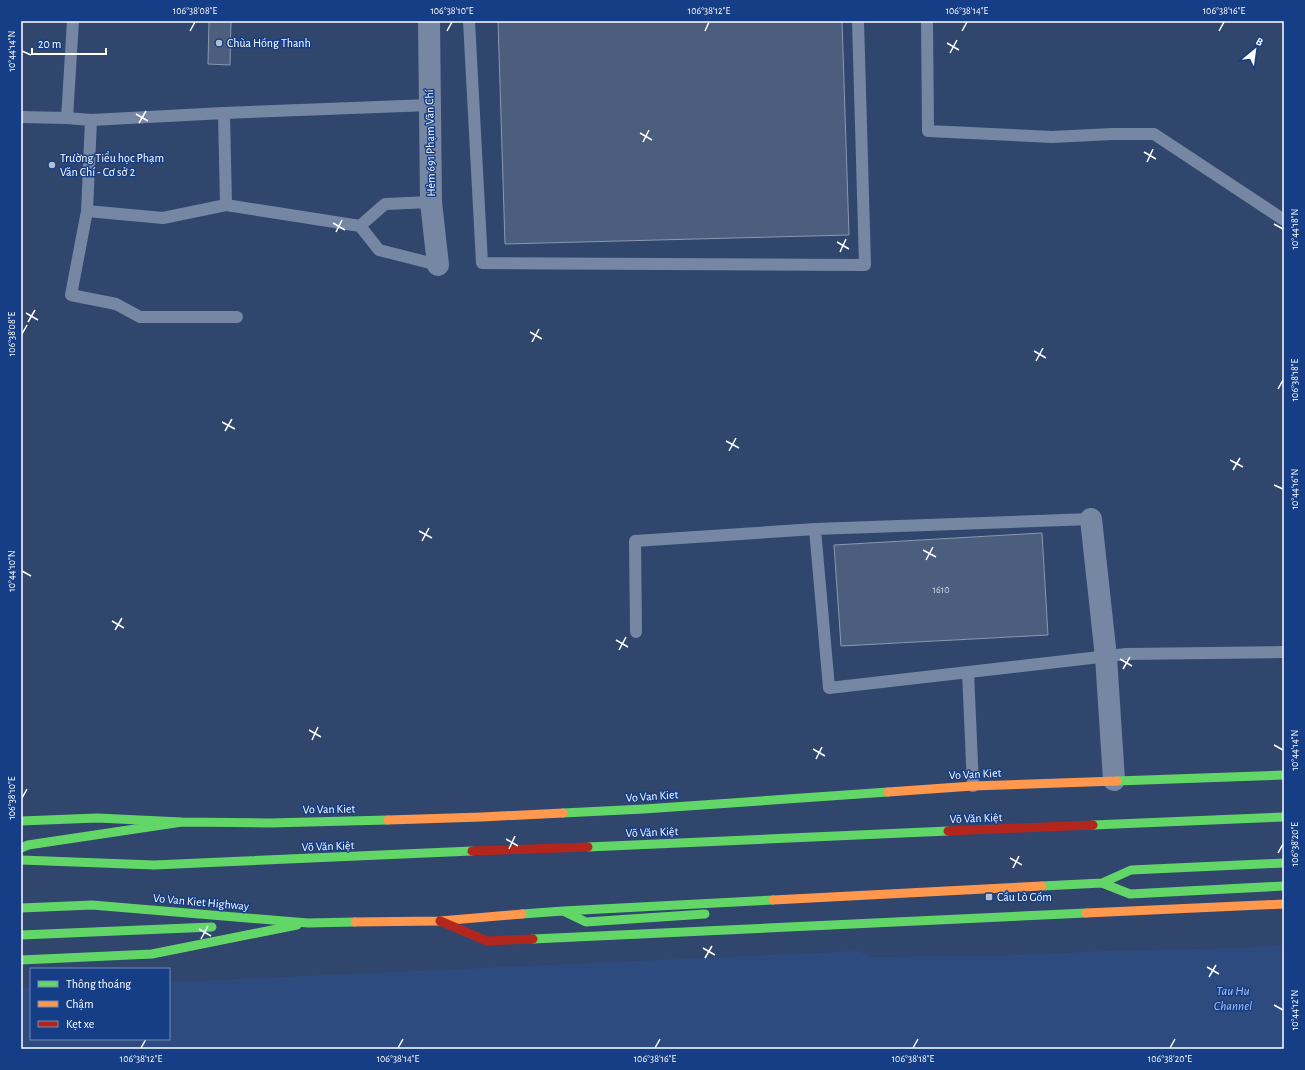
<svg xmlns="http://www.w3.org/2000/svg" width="1305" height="1070" font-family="'Alegreya Sans',sans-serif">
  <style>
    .water { fill: #2d4b7f }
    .building { fill: #4c5e7e; stroke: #8a98b0 }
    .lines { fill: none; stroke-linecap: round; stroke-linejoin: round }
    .lane { stroke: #7687a3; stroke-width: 12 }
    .street { stroke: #7687a3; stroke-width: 22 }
    .fast { stroke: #63d668; stroke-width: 9 }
    .slow { stroke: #ff974d; stroke-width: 9 }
    .jam { stroke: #b3261e; stroke-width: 9 }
    .ticks { fill: none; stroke: #fff; stroke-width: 1.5 }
    .poi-dot { fill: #b7becc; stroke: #163e87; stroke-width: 1.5 }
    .labels { text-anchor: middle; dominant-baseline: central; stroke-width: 3; stroke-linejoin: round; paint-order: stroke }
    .number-label { font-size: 10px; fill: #d2d7df }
    .poi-label { font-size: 12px; fill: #fff; stroke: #163e87; text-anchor: start }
    .street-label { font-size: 12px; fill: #fff; stroke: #163e87 }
    .water-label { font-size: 13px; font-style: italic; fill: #a7c5f6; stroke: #163e87 }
    .neatline { fill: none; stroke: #fff; stroke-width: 1.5 }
    .ticks-label { font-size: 10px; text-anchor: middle; fill: #fff }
  </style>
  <rect width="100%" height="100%" fill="#30466d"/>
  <path class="water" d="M 1284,945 L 1284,1049 L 21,1049 L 21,988 L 31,988 L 31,1039 L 169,1039 L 169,982 L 858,951 L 872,957 L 1017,955 L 1105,951 L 1235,948 Z"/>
  <path class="building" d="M 209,21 L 231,21 L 230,65 L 208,64 Z
    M 498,21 L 842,21 L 849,235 L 505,244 Z
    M 1042,533 L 1048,635 L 841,646 L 834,545 Z"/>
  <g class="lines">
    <path class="lane" d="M 469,21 L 482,263 L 865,265 L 858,21
      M 927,21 L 928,131 L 1052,137 L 1112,134 L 1154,134 L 1284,220
      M 224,113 L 226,205
      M 21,117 L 67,118 L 91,120 L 224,113 L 430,105
      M 67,118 L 73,21
      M 91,120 L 87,211 L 163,218 L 226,205 L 360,226 L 385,204 L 431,202
      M 87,211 L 71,295 L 116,304 L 140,317 L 237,317
      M 360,226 L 379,250 L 438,265
      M 815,529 L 829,688 L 1126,654 L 1284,652
      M 636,632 L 635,541 L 815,529 L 1091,519
      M 968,672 L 973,786"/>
    <path class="street" d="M 429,21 L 431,202 L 438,265
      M 1091,519 L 1106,657 L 1114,780"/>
    <path class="fast" d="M 1117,781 L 1284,775
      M 563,813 L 644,809 L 888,792
      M 21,821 L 97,818 L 182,822 L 270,823 L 388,820
      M 1093,825 L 1284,817
      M 588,847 L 948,831
      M 21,848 L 28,845 L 182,822
      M 21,860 L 154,865 L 472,851
      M 1102,883 L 1130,894 L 1284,886
      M 1042,886 L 1102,883 L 1131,870 L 1284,863
      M 21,908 L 92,905 L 308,923 L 355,922
      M 563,911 L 586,922 L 705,914
      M 522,914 L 563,911 L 773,900
      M 21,935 L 212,927
      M 533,939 L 1086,913
      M 21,960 L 152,954 L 297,925"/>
    <path class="slow" d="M 888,792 L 973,786 L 1117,781
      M 388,820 L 482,817 L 563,813
      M 773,900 L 1042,886
      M 1086,913 L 1284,904
      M 355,922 L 440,921 L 522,914"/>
    <path class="jam" d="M 948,831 L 1093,825
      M 472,851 L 588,847
      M 440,921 L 487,941 L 533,939"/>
  </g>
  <path class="ticks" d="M 190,31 L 195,22M 447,31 L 452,22M 705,31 L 709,22M 962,31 L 967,22M 1219,31 L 1224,22M 947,43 L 959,50M 22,51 L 31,55M 950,53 L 957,40M 136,114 L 148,121M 139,123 L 146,111M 640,133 L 652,140M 643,142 L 649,130M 1144,152 L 1156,159M 1147,162 L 1153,149M 333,223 L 345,230M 1274,224 L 1283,229M 336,232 L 342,220M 837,242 L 849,249M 840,252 L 846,239M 26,313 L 38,320M 28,322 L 35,310M 530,332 L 542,339M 22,334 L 27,325M 532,342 L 539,329M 1034,351 L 1046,358M 1036,361 L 1043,348M 1278,389 L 1283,380M 222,422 L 235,429M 225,431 L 232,419M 726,441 L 739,448M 729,451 L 736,438M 1230,460 L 1243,467M 1233,470 L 1240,458M 1274,485 L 1283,489M 419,531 L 432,538M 422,541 L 429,528M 923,550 L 936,557M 926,560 L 933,547M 22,571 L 31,576M 112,621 L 124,628M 115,630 L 122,618M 616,640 L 628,647M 619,650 L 626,637M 1120,659 L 1132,666M 1123,669 L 1130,657M 309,730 L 321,737M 312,740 L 318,727M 1274,745 L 1283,750M 813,749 L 825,756M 816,759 L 822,747M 22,798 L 27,789M 506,839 L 518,846M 509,849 L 515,836M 1278,853 L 1283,844M 1010,858 L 1022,865M 1013,868 L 1019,856M 199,929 L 211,936M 201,939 L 208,926M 703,948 L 715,955M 705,958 L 712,946M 1207,967 L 1219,974M 1209,977 L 1216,965M 1274,1005 L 1283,1010M 141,1048 L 146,1039M 398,1048 L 403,1039M 655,1048 L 660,1039M 913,1048 L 918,1039M 1170,1048 L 1175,1039"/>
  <g class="poi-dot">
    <circle cx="219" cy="43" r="4"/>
    <circle cx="52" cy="165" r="4"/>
    <rect x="985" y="893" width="8" height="8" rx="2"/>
  </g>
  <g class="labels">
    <g class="number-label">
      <text x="941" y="590">1610</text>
    </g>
    <g class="poi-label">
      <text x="227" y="43">Chùa Hồng Thanh</text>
      <text x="60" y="158">Trường Tiểu học Phạm<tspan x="60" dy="14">Văn Chí - Cơ sở 2</tspan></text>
      <text x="997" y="897">Cầu Lò Gốm</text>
    </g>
    <g class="street-label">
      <text transform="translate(430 143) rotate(-91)">Hẻm 691 Phạm Văn Chí</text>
      <text transform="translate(975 774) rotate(-3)">Vo Van Kiet</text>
      <text transform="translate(652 796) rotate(-4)">Vo Van Kiet</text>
      <text transform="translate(329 809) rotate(-1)">Vo Van Kiet</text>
      <text transform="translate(976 818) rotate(-2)">Võ Văn Kiệt</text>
      <text transform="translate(652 832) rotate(-2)">Võ Văn Kiệt</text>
      <text transform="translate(328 846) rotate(-2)">Võ Văn Kiệt</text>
      <text transform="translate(201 902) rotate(5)">Vo Van Kiet Highway</text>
    </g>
    <g class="water-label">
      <text x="1233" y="991">Tau Hu<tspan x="1233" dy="15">Channel</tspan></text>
    </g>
  </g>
  <rect width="1305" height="1070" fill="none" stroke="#163e87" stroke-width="44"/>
  <rect x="30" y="968" width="140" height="72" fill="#163e87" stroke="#738bb7"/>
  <rect x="38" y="981" width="20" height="6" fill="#63d668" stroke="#738bb7"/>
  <text x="66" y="988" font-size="12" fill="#ffffff">Thông thoáng</text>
  <rect x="38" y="1001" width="20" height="6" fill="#ff974d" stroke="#738bb7"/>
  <text x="66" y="1008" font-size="12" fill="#ffffff">Chậm</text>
  <rect x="38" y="1021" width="20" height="6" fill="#b3261e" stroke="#738bb7"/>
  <text x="66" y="1028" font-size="12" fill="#ffffff">Kẹt xe</text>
  <g transform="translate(1255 50) rotate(29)" stroke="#163e87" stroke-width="3" paint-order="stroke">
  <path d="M0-3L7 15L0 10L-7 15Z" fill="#ffffff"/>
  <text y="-6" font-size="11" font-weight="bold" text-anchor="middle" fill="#ffffff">B</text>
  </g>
  <path d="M32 48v6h74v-6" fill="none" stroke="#ffffff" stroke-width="2"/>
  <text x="38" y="48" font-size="12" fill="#ffffff" stroke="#163e87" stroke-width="3" paint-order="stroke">20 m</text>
  <rect x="22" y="22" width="1261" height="1026" class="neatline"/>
  <g class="ticks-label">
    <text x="195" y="14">106°38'08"E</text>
    <text x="452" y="14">106°38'10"E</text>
    <text x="709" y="14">106°38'12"E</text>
    <text x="967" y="14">106°38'14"E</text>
    <text x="1224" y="14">106°38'16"E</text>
    <text transform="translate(11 51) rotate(-90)" y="4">10°44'14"N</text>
    <text transform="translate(1294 229) rotate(-90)" y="4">10°44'18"N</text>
    <text transform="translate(11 334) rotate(-90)" y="4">106°38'08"E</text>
    <text transform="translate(1294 380) rotate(-90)" y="4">106°38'18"E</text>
    <text transform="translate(1294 489) rotate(-90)" y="4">10°44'16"N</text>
    <text transform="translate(11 571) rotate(-90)" y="4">10°44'10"N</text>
    <text transform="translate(1294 750) rotate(-90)" y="4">10°44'14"N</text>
    <text transform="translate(11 798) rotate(-90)" y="4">106°38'10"E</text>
    <text transform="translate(1294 844) rotate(-90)" y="4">106°38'20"E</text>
    <text transform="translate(1294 1010) rotate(-90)" y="4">10°44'12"N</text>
    <text x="141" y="1062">106°38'12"E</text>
    <text x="398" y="1062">106°38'14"E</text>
    <text x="655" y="1062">106°38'16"E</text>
    <text x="913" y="1062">106°38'18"E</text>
    <text x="1170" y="1062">106°38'20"E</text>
  </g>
</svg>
